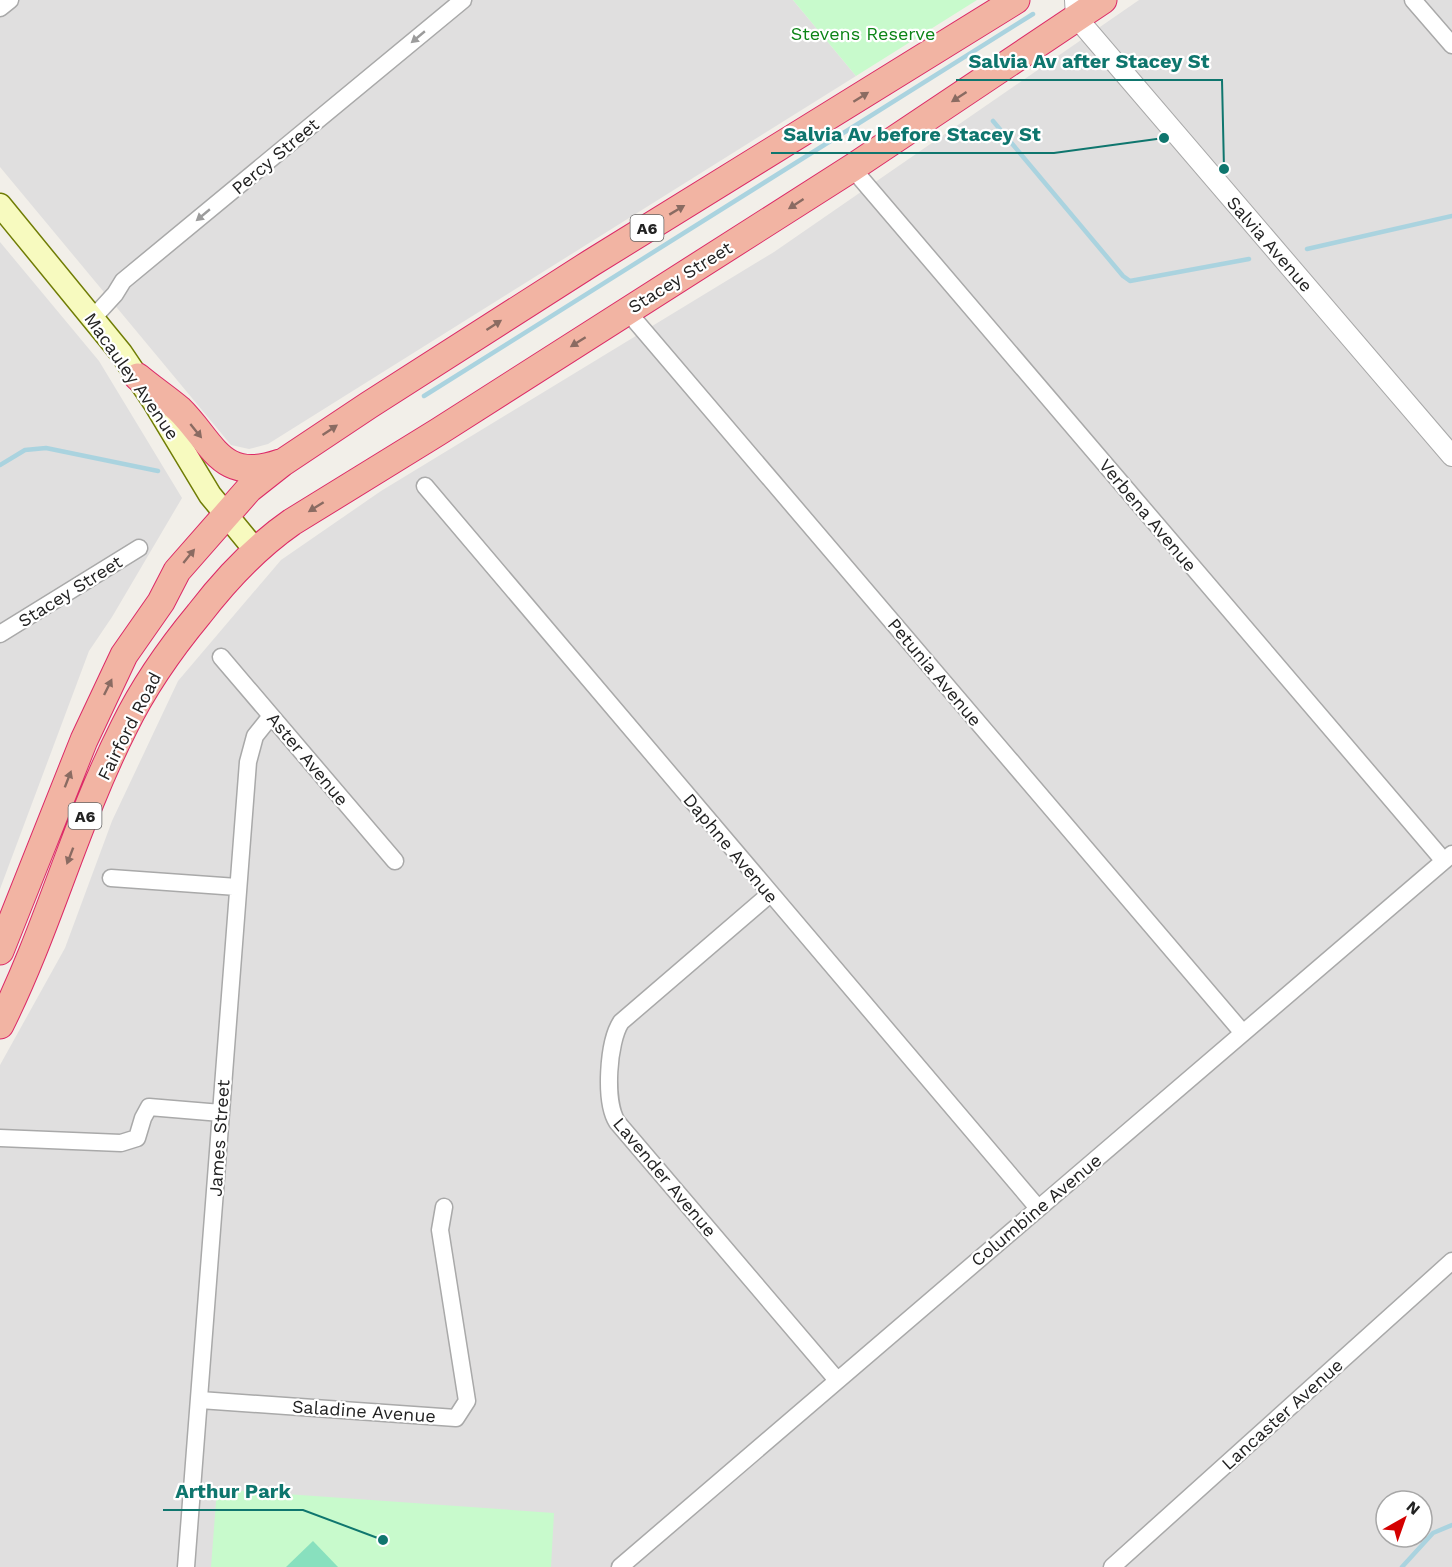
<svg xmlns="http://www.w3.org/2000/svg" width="1452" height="1567" font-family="'Work Sans',sans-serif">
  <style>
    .residential { fill: #e0dfdf; fill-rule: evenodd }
    .park { fill: #c8facc }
    .pitch { fill: #88e0be }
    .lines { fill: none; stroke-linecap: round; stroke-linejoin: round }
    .stream { stroke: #aad3df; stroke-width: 4.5 }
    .minor-casing { stroke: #a9a9a9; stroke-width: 19 }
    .tertiary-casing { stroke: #a9a9a9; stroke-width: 22 }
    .secondary-casing { stroke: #707d05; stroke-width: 25 }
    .trunk-casing { stroke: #dc2a67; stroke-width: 29 }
    .minor { stroke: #fff; stroke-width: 16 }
    .tertiary { stroke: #fff; stroke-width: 20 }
    .secondary { stroke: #f7fabf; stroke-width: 22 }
    .trunk { stroke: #f2b4a3; stroke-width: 27 }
    .oneway { fill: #9c9c9c }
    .oneway2 { fill: #8a6b62 }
    .labels { text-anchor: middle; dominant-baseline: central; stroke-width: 4.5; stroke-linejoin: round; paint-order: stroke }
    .shield { fill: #fff; stroke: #646464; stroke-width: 1.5 }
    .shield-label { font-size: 16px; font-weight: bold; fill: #222 }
    .park-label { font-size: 18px; fill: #0c8416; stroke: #fff }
    .street-label { font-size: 18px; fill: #222; stroke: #fff }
    .leader { fill: none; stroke: #0f766e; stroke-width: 2 }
    .callout-dot { fill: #0f766e; stroke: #fff; stroke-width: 2 }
    .callout-label { font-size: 20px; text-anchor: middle; font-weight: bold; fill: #0f766e; stroke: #fff; stroke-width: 4.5; stroke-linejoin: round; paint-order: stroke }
  </style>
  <rect width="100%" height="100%" fill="#f2efe9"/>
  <path class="residential" d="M 0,0 L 793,0 L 856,76 L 268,444 L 249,449 L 231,445 L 0,167 Z
    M 1139,0 L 1452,0 L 1452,1567 L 0,1567 L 0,1065 L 65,948 L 112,821 L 178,681 L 281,560 L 381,491 L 774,252 ZM 1386,1501 L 1422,1501 L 1422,1537 L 1386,1537 Z
    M 0,242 L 99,361 L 182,498 L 112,617 L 89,651 L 0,889 Z"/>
  <path class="park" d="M 793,0 L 977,0 L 856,76 Z
    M 217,1489 L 554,1513 L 551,1567 L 211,1567 Z"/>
  <path class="pitch" d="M 313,1541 L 338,1567 L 286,1567 Z"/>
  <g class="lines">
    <path class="stream" d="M 993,121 L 1123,276 L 1130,281 L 1249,259
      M 1307,249 L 1452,216
      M 424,396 L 1033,14
      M 0,465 L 25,450 L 46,448 L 158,471
      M 1402,1567 L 1433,1533 L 1452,1525"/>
    <g class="minor-casing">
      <path id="minor" d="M 1413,0 L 1452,45
        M 0,8 L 10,0
        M 852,168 L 1444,861
        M 627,311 L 1243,1033
        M 93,318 L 115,294 L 123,281 L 463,0
        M 425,486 L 1038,1208
        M 0,634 L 139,548
        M 221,657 L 395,861
        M 111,878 L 237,887
        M 770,894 L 621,1022 C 608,1042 604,1101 617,1122 L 837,1380
        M 0,1138 L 121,1143 L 137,1138 L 143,1118 L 149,1107 L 221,1113
        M 200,1400 L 456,1418 L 467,1401 L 440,1230 L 444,1207
        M 186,1567 L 248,762 L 255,736 L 271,716
        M 620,1567 L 1452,854
        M 1112,1567 L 1452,1261"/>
    </g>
    <g class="tertiary-casing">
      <path id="tertiary" d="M 1075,0 L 1076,17 L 1452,456"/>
    </g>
    <g class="secondary-casing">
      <path id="secondary" d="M 0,205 L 121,353 L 154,402 L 210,495 L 256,551"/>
    </g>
    <g class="trunk-casing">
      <path id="trunk" d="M 138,377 C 151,388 166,398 179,409 C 213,442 220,484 280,463
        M 0,951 L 84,740 L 124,655 L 161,602 L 177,571 L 249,489 L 282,463 L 369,405 L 591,263 L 1016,0
        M 0,1025 C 48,929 75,824 124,727 C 144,686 170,649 199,614 C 226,579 256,547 292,522 L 438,432 L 852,168 L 1103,0"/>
    </g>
    <use href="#minor" class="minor"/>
    <use href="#tertiary" class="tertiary"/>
    <use href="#secondary" class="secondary"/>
    <use href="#trunk" class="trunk"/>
  </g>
  <defs><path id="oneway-solid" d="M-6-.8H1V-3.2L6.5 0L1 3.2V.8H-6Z" transform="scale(1.5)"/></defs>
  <g class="oneway">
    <use href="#oneway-solid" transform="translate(418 37) rotate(140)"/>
    <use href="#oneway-solid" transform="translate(203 215) rotate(140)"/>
  </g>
  <g class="oneway2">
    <use href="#oneway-solid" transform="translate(861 97) rotate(-32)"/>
    <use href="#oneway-solid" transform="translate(959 97) rotate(147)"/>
    <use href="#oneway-solid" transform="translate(796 204) rotate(147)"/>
    <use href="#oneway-solid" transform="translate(677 210) rotate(-31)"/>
    <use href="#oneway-solid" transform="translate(494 325) rotate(-33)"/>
    <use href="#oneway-solid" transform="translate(578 342) rotate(148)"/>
    <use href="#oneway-solid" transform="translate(330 430) rotate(-34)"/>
    <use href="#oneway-solid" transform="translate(196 431) rotate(51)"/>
    <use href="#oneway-solid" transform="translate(316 507) rotate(148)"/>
    <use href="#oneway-solid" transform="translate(189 556) rotate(-51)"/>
    <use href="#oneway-solid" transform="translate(108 687) rotate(-64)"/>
    <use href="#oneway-solid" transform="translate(68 779) rotate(-69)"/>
    <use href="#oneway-solid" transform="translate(70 856) rotate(111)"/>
  </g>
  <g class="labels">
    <g class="shield">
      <rect x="630.5" y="215" width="33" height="26" rx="4.5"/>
      <rect x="68.5" y="803" width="33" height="26" rx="4.5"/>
    </g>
    <g class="shield-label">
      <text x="647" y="228">A6</text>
      <text x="85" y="816">A6</text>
    </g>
    <g class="park-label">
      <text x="863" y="33">Stevens Reserve</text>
    </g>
    <g class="street-label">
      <text transform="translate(275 156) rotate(-40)">Percy Street</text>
      <text transform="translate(1270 244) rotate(49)">Salvia Avenue</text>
      <text transform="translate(680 277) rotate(-32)">Stacey Street</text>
      <text transform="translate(132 376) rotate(55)">Macauley Avenue</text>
      <text transform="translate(1148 515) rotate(50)">Verbena Avenue</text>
      <text transform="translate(70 591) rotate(-32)">Stacey Street</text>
      <text transform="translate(935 672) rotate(50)">Petunia Avenue</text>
      <text transform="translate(129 726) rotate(-63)">Fairford Road</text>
      <text transform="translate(308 759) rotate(50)">Aster Avenue</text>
      <text transform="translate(731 848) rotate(50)">Daphne Avenue</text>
      <text transform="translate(219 1138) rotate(-86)">James Street</text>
      <text transform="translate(665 1177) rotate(50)">Lavender Avenue</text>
      <text transform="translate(1036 1210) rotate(-40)">Columbine Avenue</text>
      <text transform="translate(364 1411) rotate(4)">Saladine Avenue</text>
      <text transform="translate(1282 1414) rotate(-42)">Lancaster Avenue</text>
    </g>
  </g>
  <path class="leader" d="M1224 169L1222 80H956M1164 138L1054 153H771M383 1540L303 1510H163"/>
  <g class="callout-dot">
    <circle cx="1224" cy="169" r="6"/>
    <circle cx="1164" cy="138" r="6"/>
    <circle cx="383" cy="1540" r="6"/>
  </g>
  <g class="callout-label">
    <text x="1089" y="68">Salvia Av after Stacey St</text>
    <text x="912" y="141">Salvia Av before Stacey St</text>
    <text x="233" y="1498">Arthur Park</text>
  </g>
  <g transform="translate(1404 1519) rotate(40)"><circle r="28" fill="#ffffff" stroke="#a7a7a7" stroke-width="1.5"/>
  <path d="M0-4.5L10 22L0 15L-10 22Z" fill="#d40000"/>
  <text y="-9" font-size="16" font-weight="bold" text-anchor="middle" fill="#222222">N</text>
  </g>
</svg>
